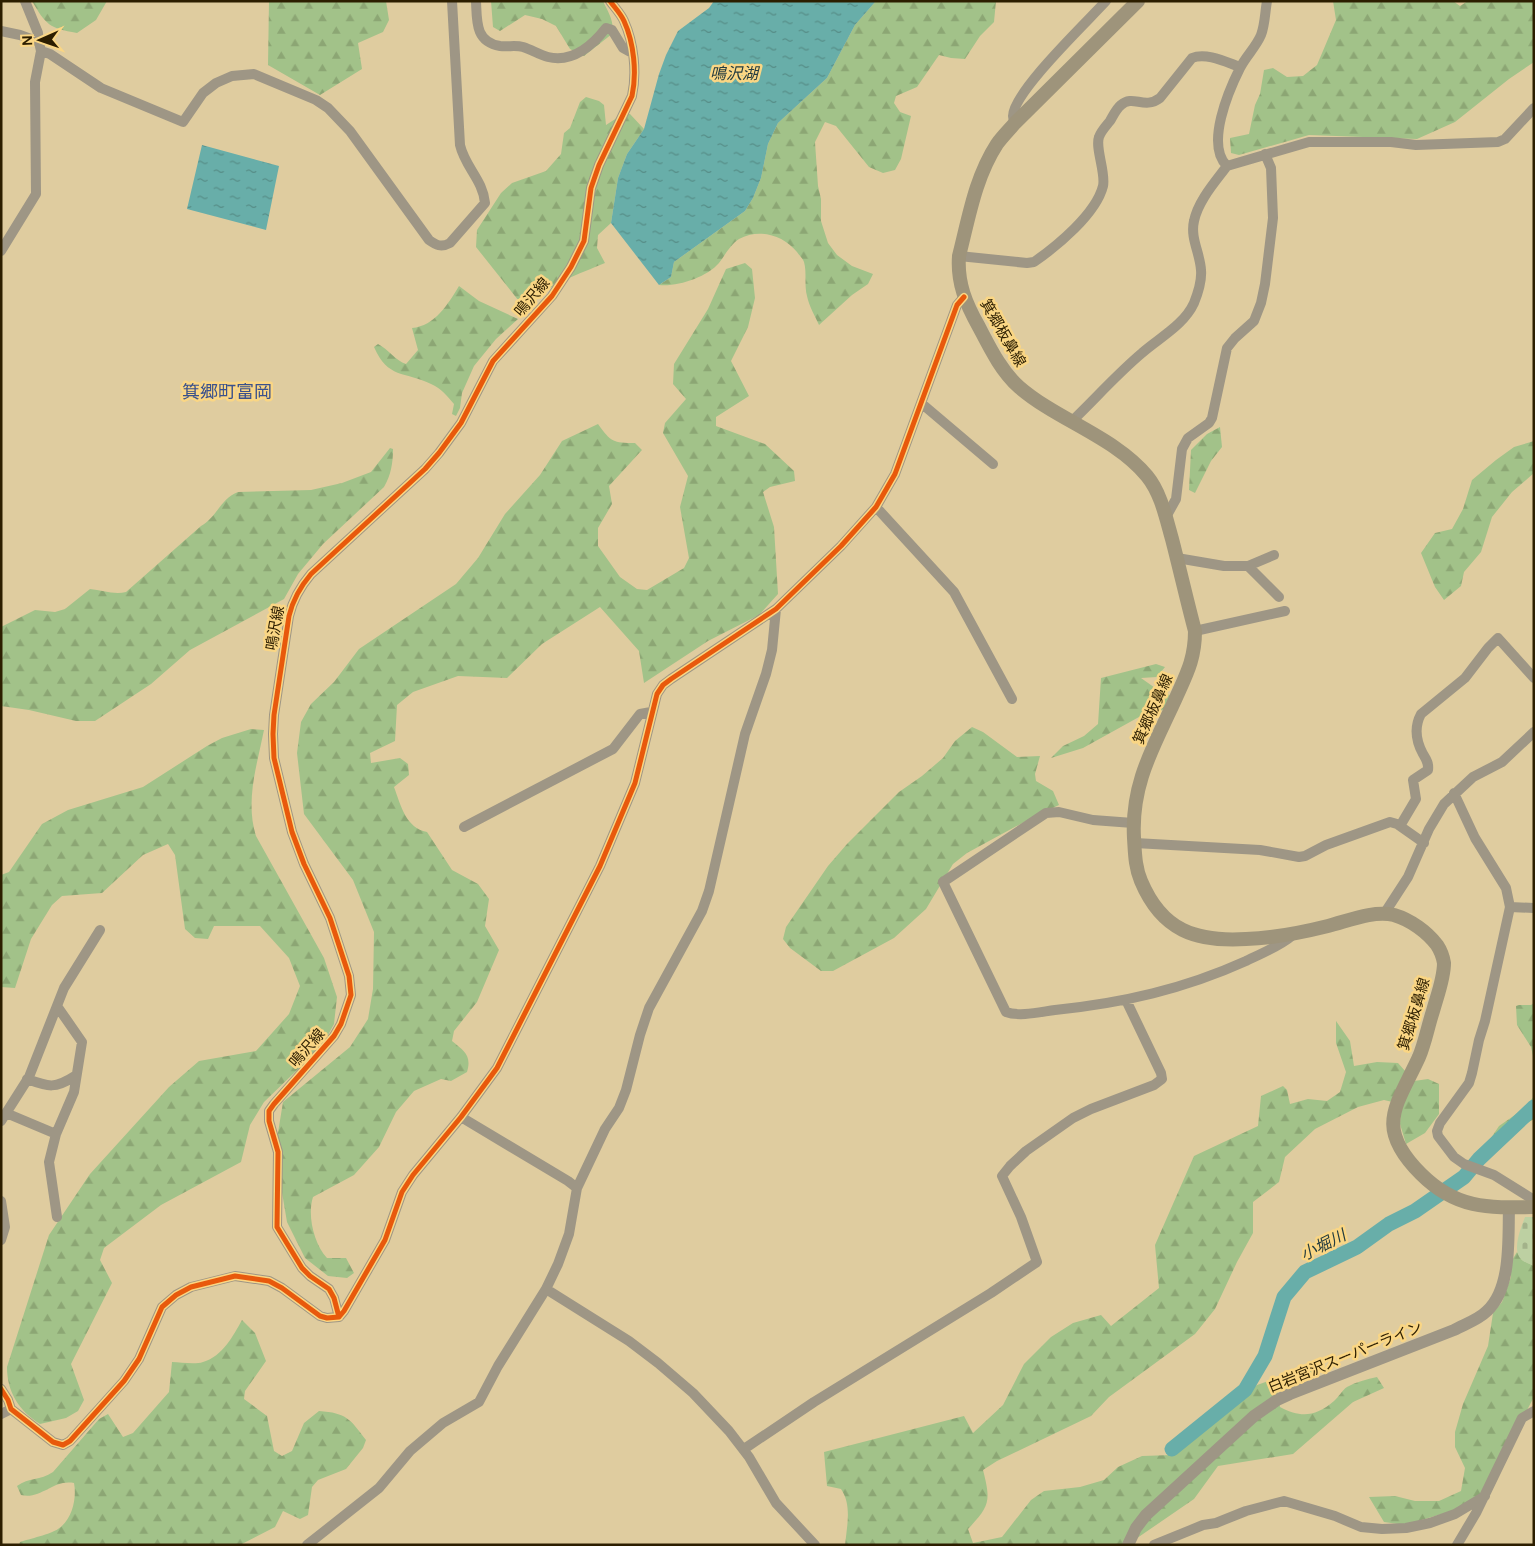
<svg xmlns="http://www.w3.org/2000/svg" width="1535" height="1546" font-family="'DM Sans','Noto Sans JP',sans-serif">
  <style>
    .forest { fill: url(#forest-firs) }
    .cemetery { fill: url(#cemetery-stones) }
    .water { fill: url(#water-ripples) }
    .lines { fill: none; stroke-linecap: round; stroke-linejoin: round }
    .river { stroke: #68aea9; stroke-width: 15 }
    .minor { stroke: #9e9685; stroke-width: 10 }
    .tertiary { stroke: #9e9685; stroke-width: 12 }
    .secondary { stroke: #9e947b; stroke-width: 14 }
    .cycleway-casing { stroke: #fad684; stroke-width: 8 }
    .cycleway { stroke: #e8590c; stroke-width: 5 }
    .labels { text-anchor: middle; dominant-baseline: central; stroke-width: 5; stroke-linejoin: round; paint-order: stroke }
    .street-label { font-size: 15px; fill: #2c1e00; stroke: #fad684 }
    .water-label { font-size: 16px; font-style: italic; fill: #243c3f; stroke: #fad684 }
    .quarter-label { font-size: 18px; fill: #3a518c; stroke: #fad684 }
  </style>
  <defs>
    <pattern id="forest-firs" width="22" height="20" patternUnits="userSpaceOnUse" patternTransform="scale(1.25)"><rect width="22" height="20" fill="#a2c289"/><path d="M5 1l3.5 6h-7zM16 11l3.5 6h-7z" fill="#8ca674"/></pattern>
    <pattern id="cemetery-stones" width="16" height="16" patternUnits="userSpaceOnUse" patternTransform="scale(1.25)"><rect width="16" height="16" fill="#bdd0a2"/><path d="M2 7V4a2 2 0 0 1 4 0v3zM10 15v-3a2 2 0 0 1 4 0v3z" fill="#a3b28a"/></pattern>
    <pattern id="water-ripples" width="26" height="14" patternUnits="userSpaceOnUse" patternTransform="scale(1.25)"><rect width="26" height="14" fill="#68aea9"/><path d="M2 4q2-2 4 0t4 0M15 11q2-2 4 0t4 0" fill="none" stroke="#568d87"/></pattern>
  </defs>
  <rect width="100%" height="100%" fill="#dfcc9f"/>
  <path class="forest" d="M 32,1 L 107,1 L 96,20 L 77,33 C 49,28 46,25 32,1 Z
    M 269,1 L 386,1 L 389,20 L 383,32 L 358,43 L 362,69 L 320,95 L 268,65 Z
    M 491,1 L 603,1 C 608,12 615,22 612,34 L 584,56 L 570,49 L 556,26 L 542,19 L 525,15 L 500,31 L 493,27 Z
    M 876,1 L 996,1 L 994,22 L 980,36 L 965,59 L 951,58 L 939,55 L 917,87 L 896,96 L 894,103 L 900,112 L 911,116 L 901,159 L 895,170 L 883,173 L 869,167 L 836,126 L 825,122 L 815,142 L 818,186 L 821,199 L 821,221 L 828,243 L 837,255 L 852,266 L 873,274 L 868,284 L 852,295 L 819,325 C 815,316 809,306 807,296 C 804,285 807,272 804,262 C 803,259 799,255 797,252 C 783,235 759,228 739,239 C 731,244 725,255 719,263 C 707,277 678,287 659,285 L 671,277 L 674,262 L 745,211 L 753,198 L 761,178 L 768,144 L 778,123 L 827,78 L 855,25 Z
    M 1333,1 L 1453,1 L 1460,6 L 1468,1 L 1534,1 L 1534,62 L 1509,79 L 1455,122 L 1417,139 L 1309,135 L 1239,155 L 1231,153 L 1230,138 L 1249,134 L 1255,105 L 1260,94 L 1264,70 L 1273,68 L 1287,77 L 1303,76 L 1317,65 L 1336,20 Z
    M 586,97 L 599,101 L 604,105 L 606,125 L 623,114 L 630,114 L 644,129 L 627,154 L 618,178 L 611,223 L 598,235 L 597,248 L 605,263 C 579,274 549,284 529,304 L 522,305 L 476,247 L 477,230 L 501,193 L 512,183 L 546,171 L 561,154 L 564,133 L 570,128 L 580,102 Z
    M 745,263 L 752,269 L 755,298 L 748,327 L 731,361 L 749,396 L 716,417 L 716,426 L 765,444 L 794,471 L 795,481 L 770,487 L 763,492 L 774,527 L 778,594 L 759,615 L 708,641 L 644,683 L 639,651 L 600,607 L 542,644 L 507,678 L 458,676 L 413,692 L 397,705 L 395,741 L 370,753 L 371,763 L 400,758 L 408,764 L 409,775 L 394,787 C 401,806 406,828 427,832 L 452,870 L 478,884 L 489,899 L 485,926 L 499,950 L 477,1002 L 454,1031 L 452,1041 C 464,1051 472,1055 467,1072 L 451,1081 L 441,1079 L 414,1091 L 396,1112 L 379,1147 L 354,1175 L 313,1197 C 307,1215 314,1244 327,1258 L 346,1258 L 354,1273 L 347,1278 L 328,1276 L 305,1258 L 287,1222 L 275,1151 L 283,1102 L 350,1047 L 368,1019 L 373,989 L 374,932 L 353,880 L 304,814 L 297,753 L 301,722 L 311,704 L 334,682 L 359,649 L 456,584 L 478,558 L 505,514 L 540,475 L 562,441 L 598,424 C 611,442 613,443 635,443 L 642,450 L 609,486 L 612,504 L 598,528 L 598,546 L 620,577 L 637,589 L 647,590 L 684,568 L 689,558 L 680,507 L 688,476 L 663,433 L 665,423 L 686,399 L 673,384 L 674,364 L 708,309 L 726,269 Z
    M 459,286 L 479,301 L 518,319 L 496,339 L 474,366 L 462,393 L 460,408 L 456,416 L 452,414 L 454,404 C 447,396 441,388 431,384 C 404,371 388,379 374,347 L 378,344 C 388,349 396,361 406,364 L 418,350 L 412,328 C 435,326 448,304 459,286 Z
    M 1220,427 L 1222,447 L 1211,461 L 1195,493 L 1189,490 L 1191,450 L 1207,434 Z
    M 1534,441 L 1534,473 L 1512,492 L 1492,517 L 1481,552 L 1464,572 L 1461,586 L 1444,600 L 1435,587 L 1421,553 L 1435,533 L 1452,529 L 1463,509 L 1472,480 L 1496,460 L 1514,447 Z
    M 390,448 L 393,449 C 393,463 391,475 384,487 L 323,544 L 298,574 L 284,599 L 190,650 L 151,684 L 95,721 L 76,721 L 29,710 L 1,706 L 1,627 L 35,610 L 55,612 L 65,609 L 90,589 C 102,590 114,595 126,592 L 201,526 C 217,517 221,498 238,492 L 311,490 L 342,483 L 371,472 Z
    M 1156,664 L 1165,667 L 1157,677 L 1141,678 L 1158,690 L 1172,696 L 1169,708 L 1139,717 L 1083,748 L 1051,758 L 1063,746 L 1084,736 L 1098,724 L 1101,678 Z
    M 972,727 L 983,732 L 1017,757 L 1040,756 L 1035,774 L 1036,781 L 1053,791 L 1059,805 L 1026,821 L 967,853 L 953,864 L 926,909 L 894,938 L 833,971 L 821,971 L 790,948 L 783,939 L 786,927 L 828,866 L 847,844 L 899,792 L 922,776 L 943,758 L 955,741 Z
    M 251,729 L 264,730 C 257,765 245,801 256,836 L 324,958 L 337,997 L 334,1024 L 322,1046 L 264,1102 L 250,1125 L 241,1162 L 161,1205 L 104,1248 L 100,1260 L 112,1283 L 71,1364 L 84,1400 L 78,1411 L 66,1418 L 40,1424 C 19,1411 7,1392 7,1367 L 49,1235 L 90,1174 L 169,1087 L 199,1061 L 256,1051 L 289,1014 L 300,986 L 289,958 L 260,926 L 214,926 L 208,939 L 195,938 L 185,929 L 175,855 L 168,844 L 143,855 L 102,893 L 62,896 L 52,905 L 31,939 L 15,988 L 1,987 L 1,875 L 9,872 L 42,824 L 68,810 L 143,787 L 207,746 L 222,738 Z
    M 1534,1003 L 1534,1119 L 1527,1123 L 1495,1153 L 1490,1156 L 1486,1155 L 1485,1147 L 1499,1126 L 1525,1108 L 1534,1096 L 1533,1056 L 1531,1047 L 1517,1025 L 1516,1006 L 1519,1005 L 1531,1005 Z
    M 1336,1021 L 1350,1041 L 1354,1066 L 1377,1062 L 1398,1063 L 1414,1081 L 1428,1079 L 1439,1084 L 1439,1114 L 1425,1133 L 1406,1144 L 1400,1124 L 1401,1104 L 1384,1100 L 1358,1107 L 1315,1129 L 1285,1157 L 1279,1182 L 1253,1202 L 1253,1233 L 1237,1262 L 1215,1309 L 1195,1334 L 1109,1397 L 1091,1416 L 997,1461 L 983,1470 C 991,1501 990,1506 968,1529 L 973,1543 L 1002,1537 L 1031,1500 L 1044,1491 L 1080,1487 L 1104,1480 L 1118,1467 L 1142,1456 L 1172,1455 L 1257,1385 L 1277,1378 L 1333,1366 L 1277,1389 L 1280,1407 C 1301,1418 1315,1417 1334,1401 C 1339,1397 1342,1390 1347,1387 C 1356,1382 1367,1379 1377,1377 L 1384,1388 L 1353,1402 L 1293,1454 L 1218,1466 L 1194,1499 L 1127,1545 L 845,1545 C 847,1526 852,1505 841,1489 L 827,1486 L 824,1452 L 964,1416 L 973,1433 L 1003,1405 L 1024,1364 L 1051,1337 L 1073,1323 L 1101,1315 L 1111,1326 L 1159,1288 L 1155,1245 L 1194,1156 L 1258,1126 L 1261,1096 L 1283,1086 L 1287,1090 L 1290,1104 L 1308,1099 L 1327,1101 L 1340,1092 L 1346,1072 L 1336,1043 Z
    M 1517,1252 L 1522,1260 L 1534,1266 L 1534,1397 L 1483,1493 L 1455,1510 L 1405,1525 L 1384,1522 L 1369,1497 L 1395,1496 L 1415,1501 L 1439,1501 L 1461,1491 L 1465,1468 L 1455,1447 L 1455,1432 L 1463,1404 L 1488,1346 L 1493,1313 L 1502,1302 L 1511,1277 L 1511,1262 Z
    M 242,1320 L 255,1333 L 266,1361 L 245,1391 L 244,1399 L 267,1416 L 274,1451 L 282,1456 L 292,1451 L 304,1423 L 319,1411 C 347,1413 350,1419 366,1440 L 363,1448 L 346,1469 L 318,1480 L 312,1487 L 308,1515 L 300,1519 L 283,1511 L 275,1527 L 240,1545 L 19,1545 L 20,1542 C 29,1539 51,1534 58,1529 C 72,1520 77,1499 74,1483 C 53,1479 41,1500 21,1495 L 17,1486 C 29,1477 40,1481 53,1472 L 99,1419 L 108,1414 L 123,1437 L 133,1433 L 169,1392 L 172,1362 C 181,1362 194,1365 203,1362 C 223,1356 233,1336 242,1320 Z"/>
  <path class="cemetery" d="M 1525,1217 L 1534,1217 L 1534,1266 C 1530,1264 1525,1263 1522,1260 C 1511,1251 1521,1228 1525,1217 Z"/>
  <path class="water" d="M 714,1 L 876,1 L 855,25 L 827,78 L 778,123 L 768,144 L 761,178 L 753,198 L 745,211 L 674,262 L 671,277 L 659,285 L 611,223 L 618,178 L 627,154 L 644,129 L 659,74 L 666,55 L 678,31 L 709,8 Z
    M 202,145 L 279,166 L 266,230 L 187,209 Z"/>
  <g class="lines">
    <path class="river" d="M 1172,1449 L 1245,1390 L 1265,1356 L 1284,1297 L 1305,1272 L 1357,1247 L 1389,1224 L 1415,1211 L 1464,1177 L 1479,1159 L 1534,1107"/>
    <path class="minor" d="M 25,1 L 38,33 L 39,42
      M 476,1 C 477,21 475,42 500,46 C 508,47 516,45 523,47 C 532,50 540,55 548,57 C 573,63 592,46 606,28 L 612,30 L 623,48 L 632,53
      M 1267,1 C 1265,12 1265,25 1261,35 C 1256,47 1246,56 1240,68 C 1229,90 1205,145 1227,166 L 1309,142 L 1391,142 L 1416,145 L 1498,142 L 1505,139 L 1534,108
      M 1,31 L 20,35 L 39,42 L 41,51 L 35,82 L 36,194 L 1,251
      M 41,51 L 50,54 L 101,88 L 183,122 L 203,93 L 216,83 L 232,76 L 254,74 L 316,100 L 328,108 L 350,131 L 429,240 C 436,245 441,248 450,243 L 485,203 C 483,180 465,167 460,145 L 452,1
      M 1015,123 C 1014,121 1013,118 1013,116 C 1013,92 1088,21 1106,1
      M 959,256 L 1027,263 L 1034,262 C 1057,246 1096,214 1103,186 C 1106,173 1095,148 1099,137 C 1101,131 1106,126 1110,121 C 1113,116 1116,109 1121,105 C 1133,94 1144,110 1160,98 L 1192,58 C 1206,52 1226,62 1240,67
      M 921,403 L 993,464
      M 1071,422 C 1095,399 1117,374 1142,353 C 1159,338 1184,325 1194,303 C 1198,293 1202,281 1201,270 C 1200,253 1190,238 1194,221 C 1198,201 1215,182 1227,166
      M 876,507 L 954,592 L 1012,699
      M 1166,517 L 1176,499 L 1182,449 L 1188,438 L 1209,423 L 1212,418 L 1227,348 L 1235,338 L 1254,321 L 1261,303 L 1265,284 L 1273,218 L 1271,168 L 1265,154
      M 1177,558 L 1224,566 L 1248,566 L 1274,555
      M 1248,566 L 1279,597
      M 1195,631 L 1285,611
      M 1454,793 L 1475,838 L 1506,888 L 1510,907 L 1485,1021 L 1479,1040 L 1472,1073 L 1469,1083 L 1440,1123 L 1437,1131 L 1438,1136 L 1454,1157 L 1464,1164 L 1494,1175 L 1534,1200
      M 1133,823 L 1093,820 L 1059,812 L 1046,813 L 943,882 L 1006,1012 C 1020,1017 1040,1012 1055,1010 C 1123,1003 1184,989 1246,961 C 1262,953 1279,947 1293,935
      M 1400,826 L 1416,799 L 1413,780 L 1428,770 C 1429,763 1426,759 1423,754 C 1416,741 1414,727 1421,714 L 1465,678 L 1488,648 L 1498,638 L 1534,678
      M 464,827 L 613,749 L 640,714 L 651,712
      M 1135,843 L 1260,850 L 1299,857 L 1305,856 L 1326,845 L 1390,822 L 1397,824 L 1424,843
      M 1510,907 L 1534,908
      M 1384,914 L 1408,877 L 1429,829 L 1444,804 L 1473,777 L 1502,762 L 1534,732
      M 57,1006 L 82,1042 L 74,1092 L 56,1134 L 49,1162 L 57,1217
      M 27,1079 C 49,1087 55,1089 75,1076
      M 6,1113 L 56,1134
      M 461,1117 L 568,1181 L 577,1188
      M 1,1121 L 29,1077 L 64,988 L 100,930
      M 1,1201 L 5,1227 L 1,1240
      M 546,1289 L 629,1341 L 658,1363 L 693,1393 L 729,1431 L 749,1457 L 776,1503 L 815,1545
      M 339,1317 L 334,1298 L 329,1289 L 310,1276 L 302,1268 L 277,1227 L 278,1152 L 269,1121 L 269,1111 L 274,1104 L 334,1036 L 341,1024 L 351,995 L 349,976 L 330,918 L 304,864 L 292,832 L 274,758 L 273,734 L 274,715 L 289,616 C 293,599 300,587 311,574 L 425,469 L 439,453 L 461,423 L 493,361 L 552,296 L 571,267 L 584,241 L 591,188 L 599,165 L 632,96 C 637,73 634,43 624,21 C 621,14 615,8 610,1
      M 1,1389 L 8,1400 L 11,1409 L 53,1442 L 63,1445 L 70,1441 L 124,1381 L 139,1359 L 162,1307 L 176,1295 L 191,1287 L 235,1276 L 269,1281 L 282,1288 L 320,1316 L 327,1318 L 339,1317 L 344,1311 L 385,1240 L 402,1192 L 413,1175 L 461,1117 L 497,1068 L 600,866 L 635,783 L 657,694 L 663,685 L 671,679 L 776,609 L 841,546 L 876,507 L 895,474 L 957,305 L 964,297
      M 1,1414 L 11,1409
      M 744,1449 L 814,1402 L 991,1293 L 1037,1262 L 1021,1217 L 1002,1176 L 1010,1166 L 1026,1151 L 1073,1118 L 1091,1109 L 1154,1085 L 1162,1079 L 1161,1073 L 1126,1000
      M 307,1545 L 379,1488 L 410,1451 L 443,1423 L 479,1402 L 498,1366 L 546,1289 L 558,1264 L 569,1234 L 577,1188 L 605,1129 L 619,1108 L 626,1090 L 640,1035 L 649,1008 L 702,911 L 709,891 L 745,734 L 766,674 L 772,650 L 776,609
      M 1154,1545 L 1203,1525 L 1216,1523 L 1246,1511 L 1284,1501 L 1335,1516 L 1361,1527 L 1382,1529 L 1406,1528 L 1430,1523 L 1455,1514 L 1485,1496
      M 1457,1545 L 1476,1513 L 1522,1418 L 1534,1411"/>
    <path class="tertiary" d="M 1128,1545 L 1136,1528 L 1146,1515 L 1254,1416 L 1277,1400 L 1290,1394 L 1454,1330 C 1465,1324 1478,1320 1487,1311 C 1512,1288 1508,1238 1509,1207"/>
    <path class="secondary" d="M 1138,1 L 1015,123 C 1009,130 1002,137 997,144 C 975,178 969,217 959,256 C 957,283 966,304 979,327 C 990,348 1001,371 1019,387 C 1057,420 1115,437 1147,476 C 1161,493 1166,518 1172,539 C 1180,570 1187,601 1195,631 C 1195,660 1186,675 1175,700 C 1153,748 1131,784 1134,838 C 1135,853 1135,867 1141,881 C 1162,931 1196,942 1246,939 C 1275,938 1300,933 1328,926 C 1348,921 1373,910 1394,915 C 1411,920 1427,932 1437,945 C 1441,951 1443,957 1444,963 C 1444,979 1437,996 1433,1011 C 1428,1026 1425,1043 1419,1057 C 1396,1107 1374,1127 1421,1174 C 1456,1209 1488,1208 1534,1207"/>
    <g class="cycleway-casing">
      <path id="cycleway" d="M 339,1317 L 334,1298 L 329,1289 L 310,1276 L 302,1268 L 277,1227 L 278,1152 L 269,1121 L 269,1111 L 274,1104 L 334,1036 L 341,1024 L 351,995 L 349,976 L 330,918 L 304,864 L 292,832 L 274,758 L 273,734 L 274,715 L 289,616 C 293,599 300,587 311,574 L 425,469 L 439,453 L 461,423 L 493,361 L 552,296 L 571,267 L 584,241 L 591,188 L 599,165 L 632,96 C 637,73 634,43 624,21 C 621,14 615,8 610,1
        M 1,1389 L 8,1400 L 11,1409 L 53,1442 L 63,1445 L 70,1441 L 124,1381 L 139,1359 L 162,1307 L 176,1295 L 191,1287 L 235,1276 L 269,1281 L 282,1288 L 320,1316 L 327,1318 L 339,1317 L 344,1311 L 385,1240 L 402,1192 L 413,1175 L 461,1117 L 497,1068 L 600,866 L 635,783 L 657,694 L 663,685 L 671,679 L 776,609 L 841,546 L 876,507 L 895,474 L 957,305 L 964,297"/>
    </g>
    <use href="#cycleway" class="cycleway"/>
  </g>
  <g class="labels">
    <g class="street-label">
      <text transform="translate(532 297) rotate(-50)">鳴沢線</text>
      <text transform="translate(1003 333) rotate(60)">箕郷板鼻線</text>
      <text transform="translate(275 628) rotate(-80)">鳴沢線</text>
      <text transform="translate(1153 709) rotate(-66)">箕郷板鼻線</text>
      <text transform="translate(1414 1014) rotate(-73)">箕郷板鼻線</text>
      <text transform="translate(307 1048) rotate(-49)">鳴沢線</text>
      <text transform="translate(1345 1357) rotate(-22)">白岩宮沢スーパーライン</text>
    </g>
    <g class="water-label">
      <text x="734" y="73">鳴沢湖</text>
      <text transform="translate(1323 1245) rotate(-27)">小堀川</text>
    </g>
    <g class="quarter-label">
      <text x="227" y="392">箕郷町富岡</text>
    </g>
  </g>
  <rect width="1535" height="1546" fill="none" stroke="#2c1e00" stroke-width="5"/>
  <g transform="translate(40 40) rotate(268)" stroke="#fad684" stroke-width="4" paint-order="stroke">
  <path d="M0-4L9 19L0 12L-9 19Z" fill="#2c1e00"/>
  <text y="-8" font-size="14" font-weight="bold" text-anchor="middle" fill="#2c1e00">N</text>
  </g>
</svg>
